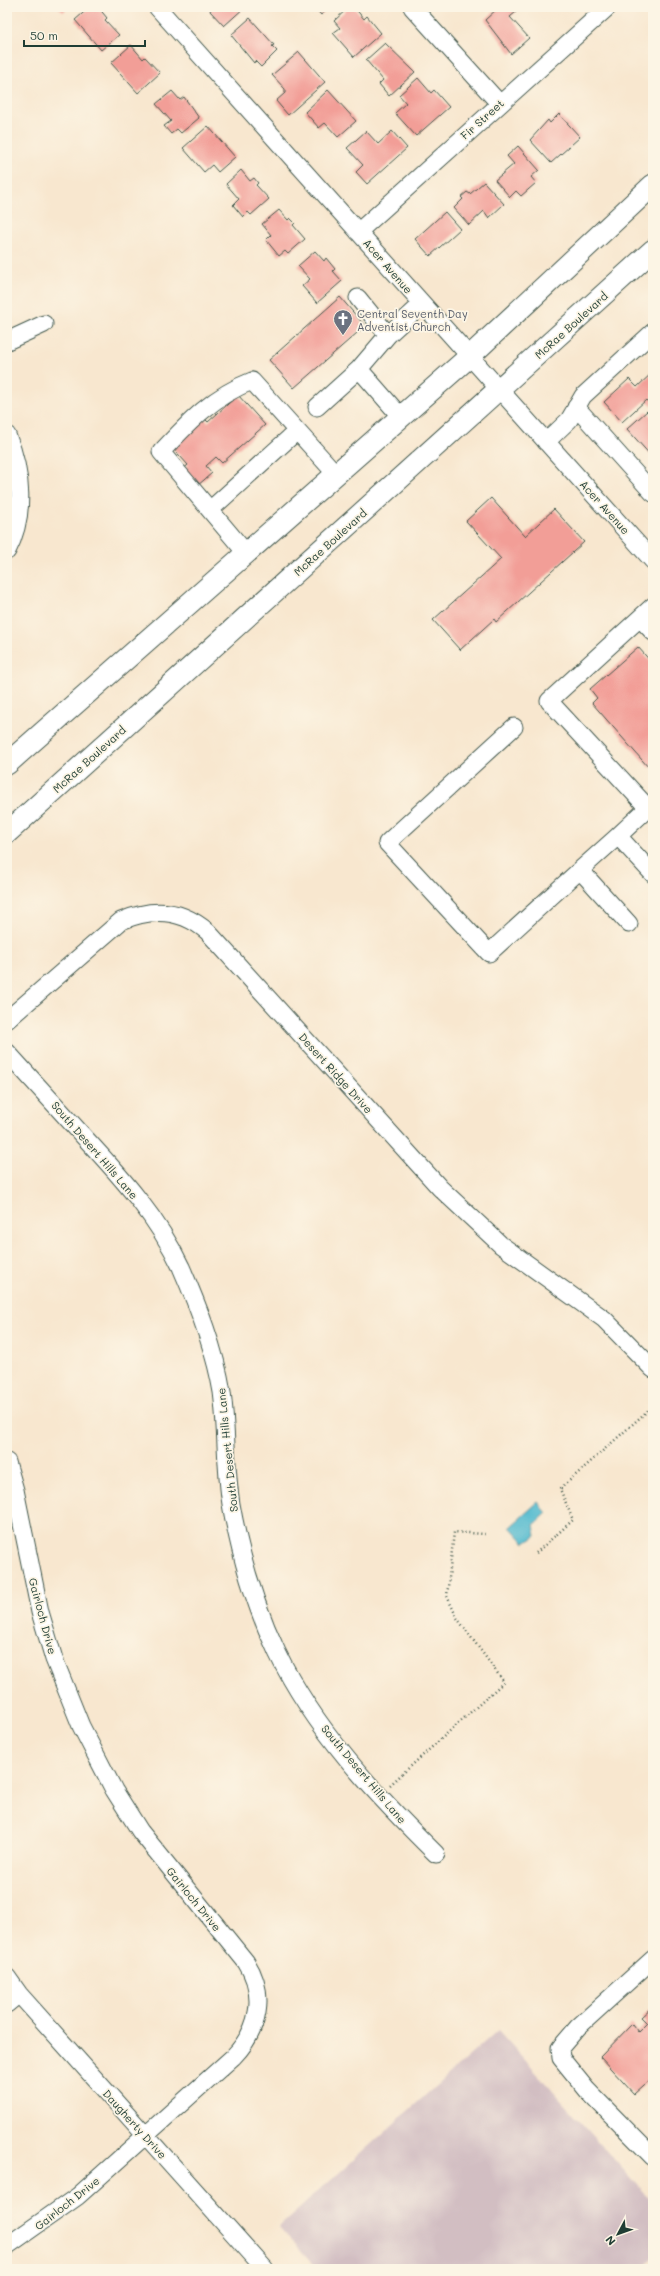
<svg xmlns="http://www.w3.org/2000/svg" width="660" height="2276" font-family="Mali,sans-serif">
  <style>
    .industrial { fill: #d2bec2 }
    .water { fill: #51bacf; stroke: #387c82 }
    .building { fill: #f29e97 }
    .lines { fill: none; stroke-linecap: round; stroke-linejoin: round }
    .minor-casing { stroke: #40564b; stroke-width: 19 }
    .major-casing { stroke: #40564b; stroke-width: 23 }
    .path { stroke: #40564b; stroke-width: 2.5; stroke-dasharray: 1 3; stroke-linecap: butt }
    .minor { stroke: #fff; stroke-width: 17 }
    .major { stroke: #fff; stroke-width: 21 }
    .labels { text-anchor: middle; dominant-baseline: central; stroke-width: 3.5; stroke-linejoin: round; paint-order: stroke }
    .street-label { font-size: 11px; fill: #1f3d34; stroke: #fcf5e5 }
    .worship-label { font-size: 11px; fill: #5b616d; stroke: #fcf5e5; text-anchor: start }
  </style>
  <rect width="100%" height="100%" fill="#fcf5e5"/>
  <filter id="ink" filterUnits="userSpaceOnUse"><feTurbulence type="fractalNoise" baseFrequency=".025" numOctaves="2"/><feDisplacementMap in="SourceGraphic" scale="8" xChannelSelector="R" yChannelSelector="G"/><feConvolveMatrix kernelMatrix="1 2 1 2 8 2 1 2 1" color-interpolation-filters="sRGB"/></filter>
  <filter id="wash" filterUnits="userSpaceOnUse"><feTurbulence type="fractalNoise" baseFrequency=".012" numOctaves="4" result="noise"/><feDisplacementMap in="SourceGraphic" scale="16" xChannelSelector="R" yChannelSelector="G"/><feGaussianBlur stdDeviation="0.9" result="paint"/><feColorMatrix in="noise" values="0 0 0 0 0 0 0 0 0 0 0 0 0 0 0 0 0 1.4 0 .05"/><feComposite in="paint" operator="in"/></filter>
  <g filter="url(#wash)">
    <rect width="100%" height="100%" fill="#f8e7cf"/>
    <path class="industrial" d="M 498,2030 L 653,2203 L 653,2258 L 641,2269 L 317,2269 L 279,2227 Z"/>
    <path class="water" d="M 538,1502 L 547,1513 L 534,1525 L 536,1536 L 525,1543 L 510,1527 Z"/>
    <g id="blocks">
      <path class="building" d="M 58,7 L 69,7 L 63,12 Z
        M 90,7 L 98,7 L 107,18 L 105,20 L 119,35 L 101,50 L 75,20 Z
        M 212,7 L 245,7 L 224,26 L 210,11 Z
        M 314,7 L 330,7 L 321,15 Z
        M 349,7 L 354,7 L 364,19 L 367,16 L 381,33 L 354,57 L 333,33 L 340,28 L 334,21 Z
        M 499,7 L 511,7 L 516,12 L 510,17 L 529,38 L 511,54 L 485,20 Z
        M 250,18 L 274,45 L 272,46 L 277,51 L 261,67 L 255,61 L 254,63 L 231,35 Z
        M 385,43 L 415,72 L 389,96 L 379,84 L 383,80 L 366,60 Z
        M 131,45 L 143,59 L 145,57 L 160,73 L 138,93 L 111,63 Z
        M 299,52 L 325,82 L 288,115 L 276,101 L 285,93 L 285,89 L 272,75 Z
        M 418,78 L 431,93 L 434,90 L 449,107 L 416,136 L 395,113 L 406,103 L 399,95 Z
        M 328,90 L 356,121 L 338,137 L 325,123 L 319,128 L 305,112 Z
        M 172,91 L 180,100 L 184,97 L 199,118 L 181,133 L 177,129 L 171,134 L 164,126 L 171,121 L 156,104 Z
        M 559,114 L 580,137 L 551,163 L 530,140 L 548,120 L 550,123 Z
        M 208,126 L 235,157 L 218,172 L 212,165 L 204,172 L 183,148 Z
        M 366,131 L 378,144 L 392,131 L 407,148 L 367,184 L 356,172 L 363,165 L 347,148 Z
        M 518,146 L 539,170 L 531,177 L 536,183 L 521,196 L 516,191 L 510,197 L 495,180 L 514,164 L 507,156 Z
        M 241,170 L 250,181 L 254,178 L 258,183 L 256,185 L 269,199 L 251,215 L 248,212 L 243,217 L 233,205 L 239,199 L 226,184 Z
        M 484,182 L 504,204 L 489,218 L 484,211 L 469,225 L 454,208 L 463,199 L 461,197 L 467,192 L 470,194 Z
        M 279,210 L 288,220 L 290,218 L 295,223 L 293,225 L 305,239 L 288,254 L 285,251 L 279,256 L 266,240 L 271,235 L 262,224 Z
        M 445,212 L 460,229 L 430,256 L 415,239 Z
        M 315,251 L 324,261 L 326,258 L 335,269 L 333,271 L 342,281 L 317,303 L 302,286 L 310,279 L 298,266 Z
        M 340,297 L 365,326 L 294,388 L 269,360 Z
        M 653,372 L 653,407 L 646,400 L 622,422 L 604,402 L 629,379 L 637,387 Z
        M 238,395 L 265,425 L 222,463 L 216,457 L 206,466 L 212,473 L 197,486 L 182,470 L 188,465 L 171,446 L 203,417 L 208,422 Z
        M 647,411 L 653,418 L 653,458 L 627,429 Z
        M 491,498 L 525,536 L 554,509 L 584,542 L 496,622 L 494,619 L 460,650 L 433,620 L 501,559 L 466,521 Z
        M 638,647 L 653,664 L 653,765 L 649,768 L 592,703 L 597,698 L 590,689 Z
        M 653,2006 L 653,2077 L 634,2094 L 600,2057 L 632,2024 L 638,2032 L 647,2023 L 641,2017 Z"/>
    </g>
  </g>
  <g filter="url(#ink)">
    <use href="#blocks" fill-opacity="0" stroke="#40564b" stroke-width="1"/>
    <g class="lines">
      <g class="minor-casing">
        <path id="minor" d="M 157,7 L 653,561
          M 412,7 L 499,103
          M 358,232 L 608,7
          M 358,298 L 388,335
          M 7,341 L 44,324
          M 359,369 L 388,335 L 422,304
          M 317,407 L 359,369 L 401,417
          M 576,407 L 653,493
          M 7,435 C 22,472 26,515 7,551
          M 546,442 L 569,420 L 583,396 L 653,332
          M 210,510 L 297,431
          M 246,553 L 161,452 C 189,422 213,396 252,381 L 336,474
          M 653,606 L 549,701 L 648,808 L 653,803
          M 640,618 L 653,632
          M 514,727 L 387,843 L 489,953 L 580,870
          M 648,808 L 618,836 L 653,874
          M 618,836 L 580,870 L 629,924
          M 7,1020 L 121,921 C 153,907 182,909 208,932 L 440,1188 L 501,1245 L 604,1319 L 653,1369
          M 7,1052 C 33,1081 60,1110 86,1139 C 122,1178 158,1218 181,1267 C 198,1306 215,1349 222,1392 C 227,1429 225,1467 231,1504 C 240,1554 255,1606 277,1652 C 314,1729 376,1795 436,1854
          M 7,1462 L 15,1490 L 40,1612 L 54,1659 L 81,1726 L 114,1790 L 140,1831 L 246,1962 C 267,1995 259,2030 233,2057 L 78,2196 L 7,2246
          M 653,1959 L 578,2027 L 560,2048 L 561,2058 L 587,2090 L 653,2157
          M 7,1977 L 19,1994 L 265,2269
          M 7,2004 L 19,1994"/>
      </g>
      <g class="major-casing">
        <path id="major" d="M 7,764 L 469,357 L 653,185
          M 7,833 L 653,250"/>
      </g>
      <path class="path" d="M 536,1553 L 573,1520 L 560,1489 L 653,1406
        M 390,1785 L 504,1682 L 457,1618 L 447,1596 L 454,1532 L 485,1534"/>
      <use href="#minor" class="minor"/>
      <use href="#major" class="major"/>
    </g>
  </g>
  <defs>
    <g id="church-pin" transform="scale(1)"><path d="M0 17L-7.5 6A9.5 9.5 0 1 1 7.5 6Z" fill="#6b7280" stroke="#fcf5e5"/><path d="M-1.2-6h2.4v3.5h3.3v2.4h-3.3V6h-2.4V-.1h-3.3v-2.4h3.3Z" fill="#fff"/></g>
  </defs>
  <g fill-rule="evenodd">
    <use href="#church-pin" x="343" y="319"/>
  </g>
  <g class="labels">
    <g class="street-label">
      <text transform="translate(482 119) rotate(-42)">Fir Street</text>
      <text transform="translate(388 266) rotate(49)">Acer Avenue</text>
      <text transform="translate(571 325) rotate(-42)">McRae Boulevard</text>
      <text transform="translate(605 507) rotate(48)">Acer Avenue</text>
      <text transform="translate(330 542) rotate(-42)">McRae Boulevard</text>
      <text transform="translate(89 759) rotate(-42)">McRae Boulevard</text>
      <text transform="translate(336 1073) rotate(48)">Desert Ridge Drive</text>
      <text transform="translate(95 1150) rotate(49)">South Desert Hills Lane</text>
      <text transform="translate(227 1450) rotate(-96)">South Desert Hills Lane</text>
      <text transform="translate(43 1616) rotate(75)">Gairloch Drive</text>
      <text transform="translate(364 1774) rotate(50)">South Desert Hills Lane</text>
      <text transform="translate(194 1899) rotate(51)">Gairloch Drive</text>
      <text transform="translate(135 2124) rotate(48)">Daugherty Drive</text>
      <text transform="translate(67 2203) rotate(-38)">Gairloch Drive</text>
    </g>
    <g class="worship-label">
      <text x="357" y="313">Central Seventh Day<tspan x="357" dy="13">Adventist Church</tspan></text>
    </g>
  </g>
  <rect width="660" height="2276" fill="none" stroke="#fcf5e5" stroke-width="24"/>
  <g transform="translate(618 2234) rotate(229)" stroke="#fcf5e5" stroke-width="3" paint-order="stroke">
  <path d="M0-3L7 15L0 10L-7 15Z" fill="#1f3d34"/>
  <text y="-6" font-size="11" font-weight="bold" text-anchor="middle" fill="#1f3d34">N</text>
  </g>
  <path d="M24 40v6h121v-6" fill="none" stroke="#1f3d34" stroke-width="2"/>
  <text x="30" y="40" font-size="12" fill="#1f3d34" stroke="#fcf5e5" stroke-width="3" paint-order="stroke">50 m</text>
</svg>
